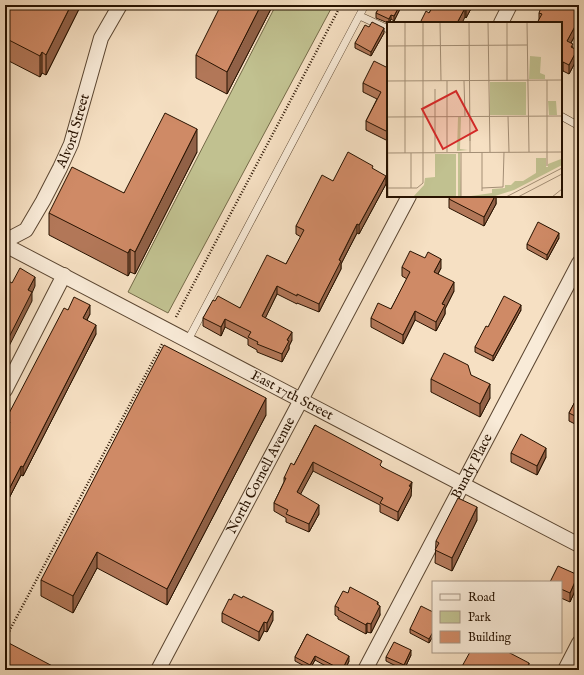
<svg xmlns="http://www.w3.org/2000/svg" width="584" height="675" font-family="'IM FELL English',serif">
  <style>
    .green { fill: #c1c190; stroke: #746a48 }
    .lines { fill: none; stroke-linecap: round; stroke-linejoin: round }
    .service-casing { stroke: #5b4631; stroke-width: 8 }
    .minor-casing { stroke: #5b4631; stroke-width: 16 }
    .path { stroke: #271200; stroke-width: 2.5; stroke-dasharray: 1 2; stroke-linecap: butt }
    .service { stroke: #f9ebd8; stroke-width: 7 }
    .minor { stroke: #f9ebd8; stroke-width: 14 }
    .wall { fill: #b27758; stroke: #271200 }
    .shaded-wall { fill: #916147; stroke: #271200 }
    .building { fill: #cf8a66; stroke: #271200 }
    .labels { text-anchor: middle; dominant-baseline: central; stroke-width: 3; stroke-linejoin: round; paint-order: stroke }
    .street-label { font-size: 14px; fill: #271200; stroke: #f9ebd8 }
    .inset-road { fill: none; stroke: #a38e75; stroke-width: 1 }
    .view { fill: #d62828; fill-opacity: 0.15; stroke: #d62828; stroke-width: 2 }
    .inset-edge { fill: none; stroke: #271200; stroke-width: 2 }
  </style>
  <rect width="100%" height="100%" fill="#f6e0c3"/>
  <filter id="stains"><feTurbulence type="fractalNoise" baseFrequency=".005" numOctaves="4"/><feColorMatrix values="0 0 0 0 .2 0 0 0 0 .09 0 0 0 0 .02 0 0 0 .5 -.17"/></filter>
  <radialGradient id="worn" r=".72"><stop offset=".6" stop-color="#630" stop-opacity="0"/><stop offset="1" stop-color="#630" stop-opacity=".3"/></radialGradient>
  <path class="green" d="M 276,5 L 333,5 L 168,313 L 128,292 Z"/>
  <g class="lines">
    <g class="service-casing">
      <path id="service" d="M 360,16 L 388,29
        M 561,116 L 579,126
        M 188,340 L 365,5"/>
    </g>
    <g class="minor-casing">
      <g id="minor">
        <path d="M 501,23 L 510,5"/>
        <path id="s1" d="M 5,241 L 26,230 L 43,201 L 60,168 L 71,144 L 101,38 L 120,5"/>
        <path id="s2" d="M 5,245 C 197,345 387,446 579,545"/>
        <path d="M 5,390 L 64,275"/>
        <path id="s3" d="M 158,670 L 409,196"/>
        <path id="s4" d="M 365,670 L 579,263"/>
        <path d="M 565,670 L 579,643"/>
      </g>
    </g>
    <path class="path" d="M 176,317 L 341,5
      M 5,639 L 162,344"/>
    <use href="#service" class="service"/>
    <use href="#minor" class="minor"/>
  </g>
  <path class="wall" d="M 5,5 L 81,5 L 46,75 L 42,73 L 40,77 L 5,59 Z
    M 273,5 L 227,94 L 196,78 L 196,55 Z
    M 381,5 L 402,5 L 394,21 L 391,19 L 389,23 L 388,23 L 376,18 L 376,13 Z
    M 434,5 L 473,5 L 466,18 L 465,17 L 429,13 Z
    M 579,5 L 579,28 L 571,43 L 577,59 L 569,74 L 563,71 L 539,20 L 539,13 Z
    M 369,27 L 384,33 L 371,56 L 355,48 L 355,43 Z
    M 388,68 L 388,141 L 366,130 L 366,121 L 377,99 L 363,92 L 363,83 Z
    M 579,151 L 579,162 L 576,161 L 576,156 Z
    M 197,152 L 135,274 L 130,272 L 128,276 L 49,235 L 49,213 L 124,193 Z
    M 373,169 L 386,184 L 359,234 L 357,233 L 341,264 L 341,269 L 319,312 L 297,303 L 297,304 L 277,294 L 265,318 L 292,340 L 289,346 L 289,349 L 282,362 L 257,352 L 257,350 L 248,345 L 248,339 L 225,327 L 221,336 L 203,326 L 203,318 L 215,301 L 240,308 L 286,264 L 301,237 L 296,234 L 296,226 L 333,181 Z
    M 448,196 L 496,196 L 496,204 L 484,226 L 449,208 L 449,199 L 450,197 Z
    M 559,238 L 547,260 L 527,249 L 527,244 Z
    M 402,267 L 441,268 L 438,274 L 454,291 L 445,309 L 445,314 L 436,331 L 415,320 L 403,344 L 371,327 L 371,318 L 391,309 L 407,279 L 402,276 Z
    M 68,310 L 90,314 L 87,320 L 96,334 L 23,476 L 21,475 L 5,506 L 5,431 L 7,428 L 6,428 L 6,419 Z
    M 521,310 L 493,361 L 475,352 L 475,347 L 488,327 Z
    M 471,375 L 490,398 L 480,417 L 431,392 L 431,379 Z
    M 579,394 L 579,426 L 569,421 L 569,413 Z
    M 266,415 L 167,605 L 97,568 L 73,613 L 41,596 L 41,580 Z
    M 315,425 L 382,467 L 412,491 L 411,492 L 411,496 L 398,521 L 380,512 L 380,505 L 313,471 L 300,494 L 319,514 L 309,532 L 286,522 L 286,518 L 274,511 L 274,503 L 284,482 L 284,478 L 294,465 Z
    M 511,453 L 546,457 L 537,475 L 511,462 Z
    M 477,520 L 452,571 L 435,563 L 436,541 Z
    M 561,582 L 578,584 L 570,602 L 561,598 Z
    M 348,593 L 378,605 L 380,615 L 371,633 L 367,632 L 366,634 L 338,619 L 338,617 L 335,615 L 335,606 Z
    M 433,612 L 433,636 L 429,643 L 410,633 L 410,629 Z
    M 222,613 L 273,620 L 267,632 L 264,631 L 259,641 L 222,622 Z
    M 307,634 L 349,661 L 345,670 L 333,670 L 315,660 L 310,669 L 295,661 L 295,657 Z
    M 411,655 L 404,670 L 386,661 L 386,657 Z"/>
  <path class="shaded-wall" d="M 71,5 L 81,5 L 46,75 L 46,55 Z
    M 261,5 L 273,5 L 227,94 L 227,72 Z
    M 400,5 L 402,5 L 394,21 L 394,16 Z
    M 468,5 L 473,5 L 466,18 L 466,8 Z
    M 465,8 L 465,17 L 462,23 L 457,23 Z
    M 391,15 L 391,19 L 389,23 L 389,19 Z
    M 579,19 L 579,28 L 567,50 L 567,41 Z
    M 384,28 L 384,33 L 371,56 L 371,52 Z
    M 577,50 L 577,59 L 569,74 L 569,65 Z
    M 42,52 L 42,73 L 40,77 L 40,56 Z
    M 563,62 L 563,71 L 561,76 L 561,67 Z
    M 197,129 L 197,152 L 135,274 L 135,252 Z
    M 386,176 L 386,184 L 359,234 L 359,225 Z
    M 495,196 L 496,196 L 496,204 L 484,226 L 484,217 Z
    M 357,224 L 357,233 L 341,264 L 341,269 L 319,312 L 319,304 L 339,260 Z
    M 559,233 L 559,238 L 547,260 L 547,255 Z
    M 130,249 L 130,272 L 128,276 L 128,253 Z
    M 441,259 L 441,268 L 434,281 L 434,272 Z
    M 35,277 L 35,286 L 32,293 L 32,301 L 5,354 L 5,345 L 28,290 Z
    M 454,282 L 454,291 L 445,309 L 445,314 L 436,331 L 436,322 L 442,304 Z
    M 277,286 L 277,294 L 262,325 L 262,316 Z
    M 90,305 L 90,314 L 83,327 L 83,318 Z
    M 521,305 L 521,310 L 493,361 L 493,356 Z
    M 415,311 L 415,320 L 403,344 L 403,335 Z
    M 225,319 L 225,327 L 221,336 L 221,327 Z
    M 96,325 L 96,334 L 23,476 L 23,467 Z
    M 292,332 L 292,340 L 289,346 L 289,349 L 282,362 L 282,354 L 287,340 Z
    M 490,384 L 490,398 L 480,417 L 480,404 Z
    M 266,398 L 266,415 L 167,605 L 167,589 Z
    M 546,448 L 546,457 L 537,475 L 537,466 Z
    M 313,462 L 313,471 L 297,501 L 297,492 Z
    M 21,466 L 21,475 L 5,506 L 5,497 Z
    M 412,482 L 411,496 L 398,521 L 398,512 Z
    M 319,505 L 319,514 L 309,532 L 309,524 Z
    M 477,507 L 477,520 L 452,571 L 452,558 Z
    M 97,552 L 97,568 L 73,613 L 73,596 Z
    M 578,575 L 578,584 L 570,602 L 570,593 Z
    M 378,602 L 378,609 L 380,606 L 380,615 L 371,633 L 371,624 Z
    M 273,611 L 273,620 L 267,632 L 267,623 Z
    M 264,622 L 264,631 L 259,641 L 259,632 Z
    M 367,623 L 367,632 L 366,634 L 366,625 Z
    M 433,632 L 433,636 L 429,643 L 429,639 Z
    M 411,650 L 411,655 L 404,670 L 404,665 Z
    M 315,656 L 315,660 L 310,669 L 310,665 Z
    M 349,656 L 349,661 L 345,670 L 342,670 Z
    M 529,663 L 529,670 L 526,670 Z"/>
  <path class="building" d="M 5,5 L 71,5 L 46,55 L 42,52 L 40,56 L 5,38 Z
    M 221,5 L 261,5 L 227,72 L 196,55 Z
    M 381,5 L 400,5 L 394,16 L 391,15 L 389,19 L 376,13 Z
    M 434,5 L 468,5 L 466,8 L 465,8 L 457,23 L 420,23 L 426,11 L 429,13 Z
    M 542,5 L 579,5 L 579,19 L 567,41 L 573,44 L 571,47 L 577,50 L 569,65 L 563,62 L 561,67 L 561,23 L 537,23 L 542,14 L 539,13 Z
    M 372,22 L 384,28 L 371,52 L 355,43 L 365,25 L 369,27 Z
    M 374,61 L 388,68 L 388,132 L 366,121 L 381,92 L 363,83 Z
    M 165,113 L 197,129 L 135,252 L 130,249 L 128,253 L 49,213 L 72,167 L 124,193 Z
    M 579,151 L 579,157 L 576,156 Z
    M 348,152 L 373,166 L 372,168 L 386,176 L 359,225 L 357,224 L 339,260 L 341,261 L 319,304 L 297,294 L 297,296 L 277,286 L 262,316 L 292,332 L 287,340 L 289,341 L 282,354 L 257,344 L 258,342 L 248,337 L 251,332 L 225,319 L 221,327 L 203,318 L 213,300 L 215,301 L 218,296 L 240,308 L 267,255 L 286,264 L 304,230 L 296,226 L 322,175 L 333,181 Z
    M 451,196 L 495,196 L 484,217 L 449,199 Z
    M 538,222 L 559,233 L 547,255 L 527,244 Z
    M 410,251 L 425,258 L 428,252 L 441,259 L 434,272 L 454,282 L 442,304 L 445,305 L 436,322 L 415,311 L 403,335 L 371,318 L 378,303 L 391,309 L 410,272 L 402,267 Z
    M 20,268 L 35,277 L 28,290 L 32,292 L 5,345 L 5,279 L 12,283 Z
    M 504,296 L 521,305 L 493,356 L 475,347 L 486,326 L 488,327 Z
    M 74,297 L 90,305 L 83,318 L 96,325 L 23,467 L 21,466 L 5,497 L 5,431 L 10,422 L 6,419 L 64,308 L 68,310 Z
    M 164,345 L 266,398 L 167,589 L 97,552 L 73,596 L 41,580 Z
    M 444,353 L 468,365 L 471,375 L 490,384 L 480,404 L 431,379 Z
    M 579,394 L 579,418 L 569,413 Z
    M 315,425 L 382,461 L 380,465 L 382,467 L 412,482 L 409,486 L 411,487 L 398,512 L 380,503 L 383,498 L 313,462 L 297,492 L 319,505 L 309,524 L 286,514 L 288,510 L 274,503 L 286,478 L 284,478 L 291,463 L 294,465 Z
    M 521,434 L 546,448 L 537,466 L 511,453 Z
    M 458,498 L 477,507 L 452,558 L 435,550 L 439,543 L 436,541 Z
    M 558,566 L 578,575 L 570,593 L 561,589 L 561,582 L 550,582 Z
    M 350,587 L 378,602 L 377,604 L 380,606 L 371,624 L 367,623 L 366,625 L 338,610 L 339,608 L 335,606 L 343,591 L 348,593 Z
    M 234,594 L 242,598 L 243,596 L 273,611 L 267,623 L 264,622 L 259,632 L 222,613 L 229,599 L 231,600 Z
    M 421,606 L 433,612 L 433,632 L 429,639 L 410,629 Z
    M 307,634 L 349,656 L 342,670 L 315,656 L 310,665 L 295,657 Z
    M 5,641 L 60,670 L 5,670 Z
    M 394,642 L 411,650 L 404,665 L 386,657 Z
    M 470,652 L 508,652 L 529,663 L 526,670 L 460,670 Z"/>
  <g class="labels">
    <g class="street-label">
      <text stroke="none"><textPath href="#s1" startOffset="134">Alvord Street</textPath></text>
      <text stroke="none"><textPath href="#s2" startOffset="324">East 17th Street</textPath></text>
      <text stroke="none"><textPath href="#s4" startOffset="230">Bundy Place</textPath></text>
      <text stroke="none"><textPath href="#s3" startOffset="220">North Cornell Avenue</textPath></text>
    </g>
  </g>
  <g transform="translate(387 22)">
    <rect width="175" height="175" fill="#f6e0c3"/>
    <path d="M 143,34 L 154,35 L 153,51 L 158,53 L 158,57 L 142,57 ZM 103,60 L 139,60 L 139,93 L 103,93 ZM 161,79 L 169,79 L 170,93 L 162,93 ZM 71,95 L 74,95 L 73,127 L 81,128 L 70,129 ZM 71,131 L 73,131 L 74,175 L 71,175 ZM 174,131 L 175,143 L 127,168 L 105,175 L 77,175 L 105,171 L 105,167 L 118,166 L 118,163 L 124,163 L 128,159 L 136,159 L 149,151 L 149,136 L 159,136 L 159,145 L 161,145 L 161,142 L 174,137 ZM 48,132 L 69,132 L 69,175 L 26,175 L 37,163 L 38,156 L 48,155 Z" fill="#c1c190"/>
    <path class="inset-road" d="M 0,0 L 1,175M 18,0 L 18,131M 53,0 L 54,59M 82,0 L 83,119M 101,0 L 103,130M 120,0 L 120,59M 140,0 L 142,130M 0,24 L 140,23M 0,59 L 175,58M 60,59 L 60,130M 77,59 L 78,94M 48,67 L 48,130M 121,94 L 122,130M 1,95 L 175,94M 83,112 L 83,130M 74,130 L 74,175M 95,130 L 95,169M 0,131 L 175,130M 24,131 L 24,166M 160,144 L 160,58M 1,166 L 30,166 L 36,161 L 36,0M 95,166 L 116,165 L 117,130M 119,175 L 175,146M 131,175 L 175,152M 165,175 L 175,167"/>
    <path class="view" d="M 69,69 L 90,108 L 56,127 L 35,87 Z"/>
    <rect width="175" height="175" class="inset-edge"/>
  </g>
  <rect width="584" height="675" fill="none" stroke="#f6e0c3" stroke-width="20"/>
  <rect x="6" y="6" width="572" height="663" fill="none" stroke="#271200" stroke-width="2"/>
  <rect x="10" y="10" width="564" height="655" fill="none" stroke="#271200"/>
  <rect x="432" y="581" width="130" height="72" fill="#f9ebd8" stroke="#a59482"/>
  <rect x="440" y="594" width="20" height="6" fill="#f9ebd8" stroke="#a59482"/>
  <text x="468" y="601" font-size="12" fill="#271200">Road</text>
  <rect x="440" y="611" width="20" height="12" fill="#c1c190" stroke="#a59482"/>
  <text x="468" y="621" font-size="12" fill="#271200">Park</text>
  <rect x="440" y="631" width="20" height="12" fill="#cf8a66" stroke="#a59482"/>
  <text x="468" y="641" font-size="12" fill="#271200">Building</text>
  <rect width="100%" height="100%" filter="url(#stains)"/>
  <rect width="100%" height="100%" fill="url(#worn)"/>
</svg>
